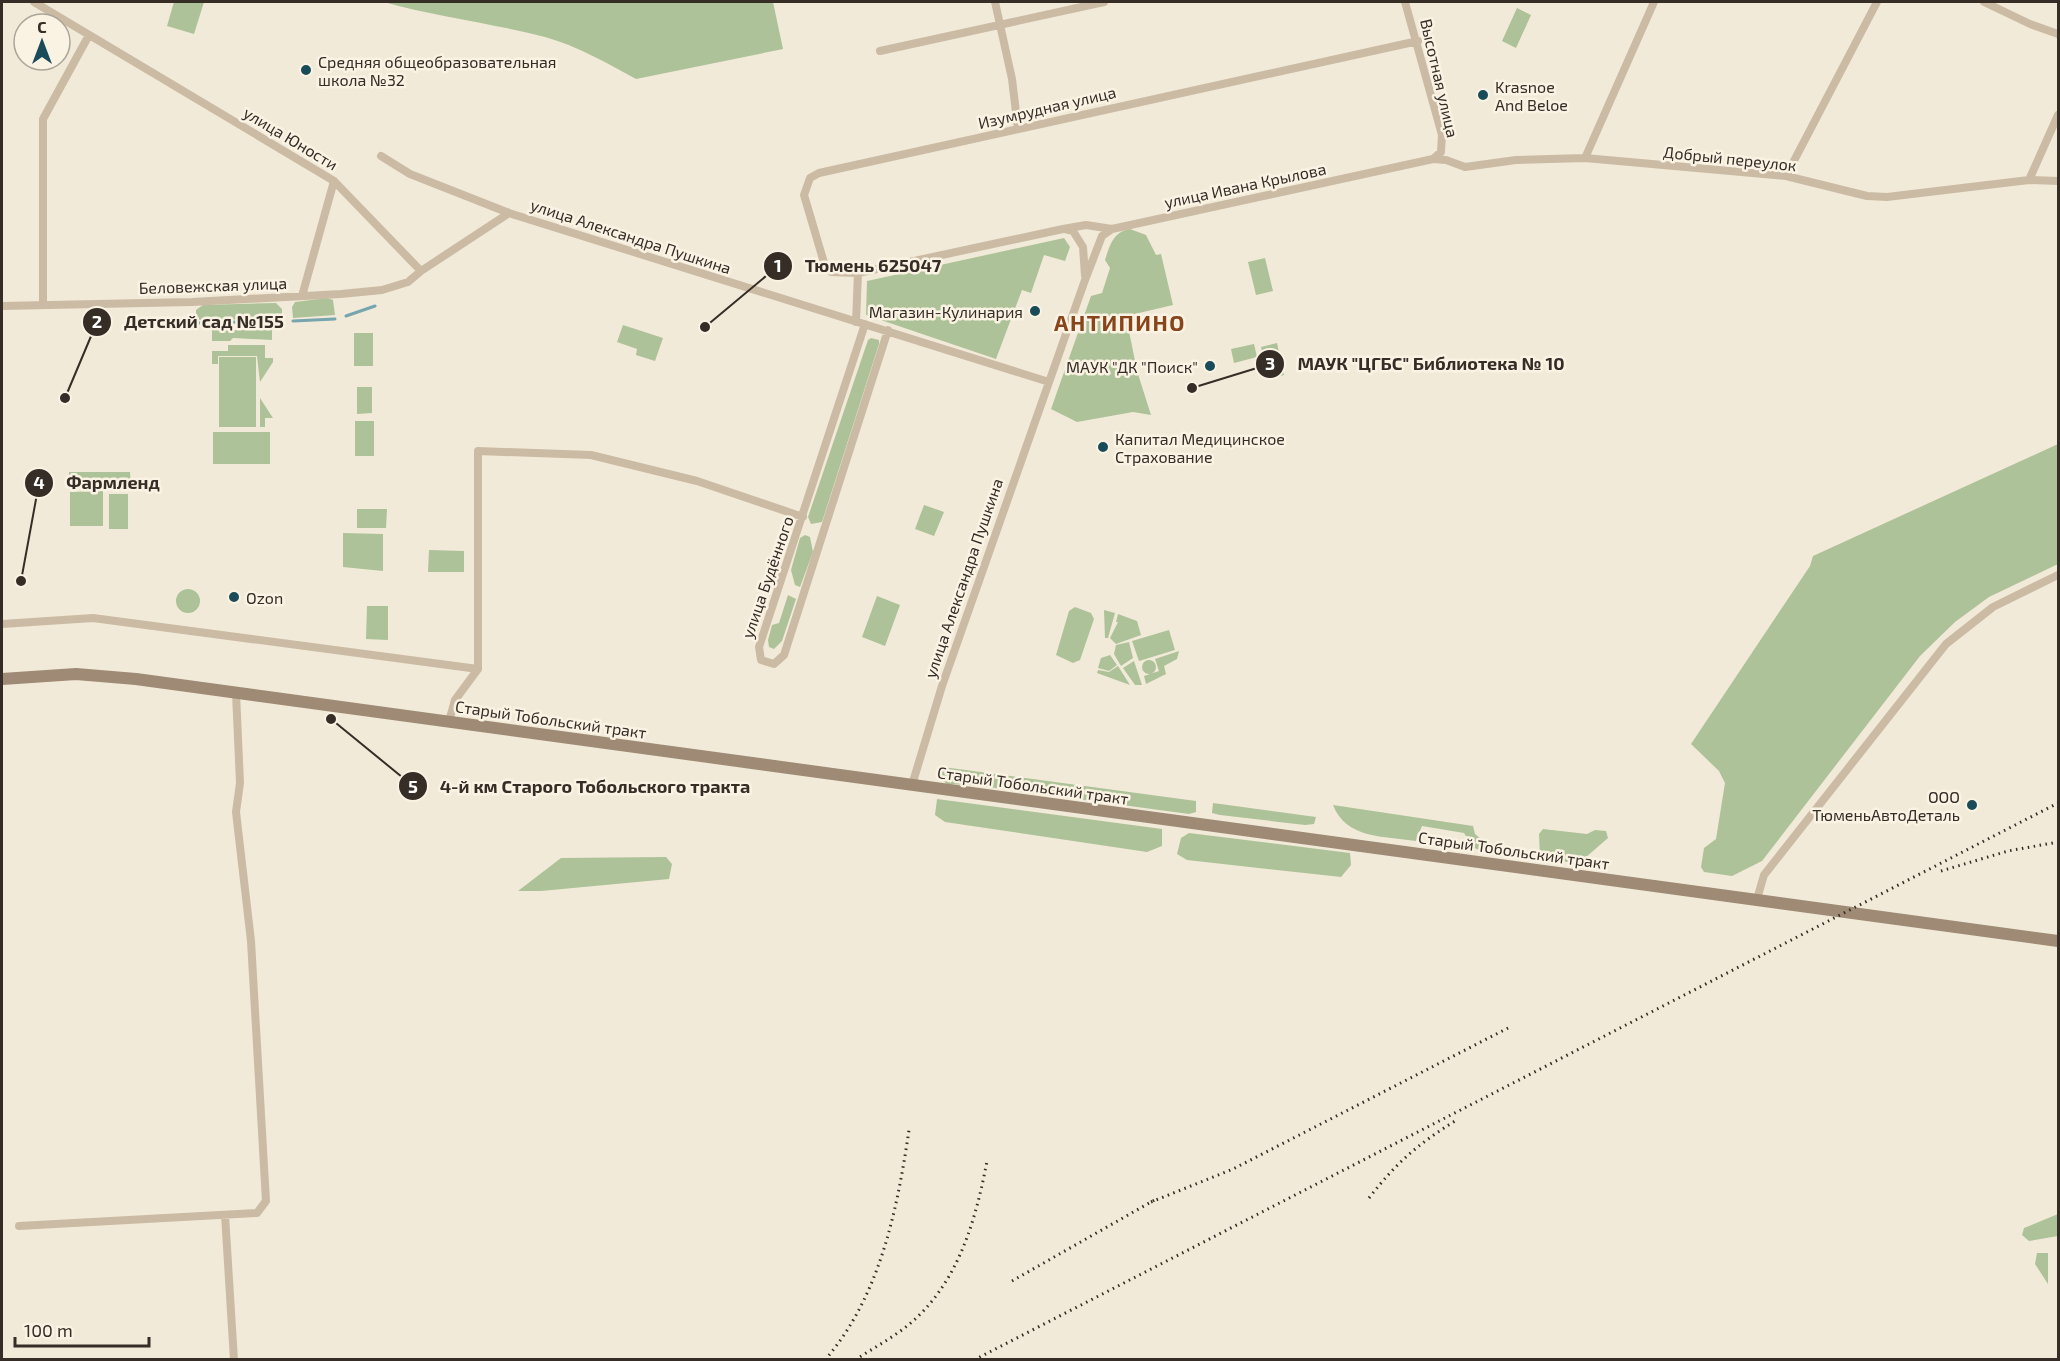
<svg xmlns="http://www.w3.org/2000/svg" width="2060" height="1361" font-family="'Exo 2',sans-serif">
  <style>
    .green { fill: #adc298 }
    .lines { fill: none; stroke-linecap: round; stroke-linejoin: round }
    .stream { stroke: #76a5b0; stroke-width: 3 }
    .street { stroke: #cbbba4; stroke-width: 8 }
    .secondary { stroke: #9e8a75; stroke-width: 12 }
    .rail { stroke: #352d26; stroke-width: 3; stroke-dasharray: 1.5 4.5; stroke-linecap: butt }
    .poi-dot { fill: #1a4b58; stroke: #faf3e4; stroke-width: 2 }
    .labels { text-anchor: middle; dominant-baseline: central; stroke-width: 5; stroke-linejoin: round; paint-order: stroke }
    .poi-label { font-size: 16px; fill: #352d26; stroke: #faf3e4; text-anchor: start }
    .street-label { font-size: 16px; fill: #352d26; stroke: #faf3e4 }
    .district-label { font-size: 22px; font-weight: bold; letter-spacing: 1.5px; fill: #88451b; stroke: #faf3e4 }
    .leader { fill: none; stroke: #352d26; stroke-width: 2 }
    .callout-dot { fill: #352d26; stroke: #faf3e4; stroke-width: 2 }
    .mark-label { font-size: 18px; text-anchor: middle; font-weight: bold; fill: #fff }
    .callout-label { font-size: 18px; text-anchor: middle; font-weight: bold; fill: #352d26; stroke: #faf3e4; stroke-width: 5; stroke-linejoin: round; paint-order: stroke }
  </style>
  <rect width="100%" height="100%" fill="#f2ead8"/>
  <path class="green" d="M 174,2 L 204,2 L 194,34 L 167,26 Z
    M 384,2 L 773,2 L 783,49 L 636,79 C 607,63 577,46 545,37 C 491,23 437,17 384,2 Z
    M 1517,8 L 1531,15 L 1516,48 L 1502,41 Z
    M 1130,229 L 1146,235 L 1156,255 L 1161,254 L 1173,305 L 1126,316 L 1137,371 L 1151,415 L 1133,412 L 1077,422 L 1051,409 L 1091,296 L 1102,293 L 1110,268 L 1105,260 C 1110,245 1113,232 1130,229 Z
    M 1064,238 L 1070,247 L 1065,261 L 1044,255 L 1031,293 L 1022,290 L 996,359 L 866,315 L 867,281 Z
    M 1265,258 L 1273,291 L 1256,295 L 1248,262 Z
    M 327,298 L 333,300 L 335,315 L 293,318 L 292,307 L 295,302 Z
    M 276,303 L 282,309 L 282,319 L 196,320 L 196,310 L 203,305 Z
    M 623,325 L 663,338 L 655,361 L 636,355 L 637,349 L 617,342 Z
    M 212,330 L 272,330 L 272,340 L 233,338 L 230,341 L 212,341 Z
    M 354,333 L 373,333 L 373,366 L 354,366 Z
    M 871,338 L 879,340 L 879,344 L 822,522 L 811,524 L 808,517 L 868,340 Z
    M 1277,343 L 1284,375 L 1269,379 L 1261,347 Z
    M 1254,344 L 1257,357 L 1234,363 L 1231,349 Z
    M 228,345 L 265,345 L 265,358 L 273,358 L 273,362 L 260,382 L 257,356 L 218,356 L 218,364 L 212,364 L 212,351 L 228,351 Z
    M 219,357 L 256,357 L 256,427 L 219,427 Z
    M 357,387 L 372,387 L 372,413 L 357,414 Z
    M 260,398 L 273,418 L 265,418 L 265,427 L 260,427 Z
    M 355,421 L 374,421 L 374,456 L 355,456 Z
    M 213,432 L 270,432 L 270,464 L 213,464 Z
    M 2058,444 L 2058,564 L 1989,597 L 1955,622 L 1920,656 L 1762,861 L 1732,876 L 1704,872 L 1701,867 L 1704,848 L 1716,839 L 1725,783 L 1719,771 L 1691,744 L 1810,566 L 1813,556 Z
    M 69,472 L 130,472 L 131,488 L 70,488 Z
    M 103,491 L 103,526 L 70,526 L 70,492 Z
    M 109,494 L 128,494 L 128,529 L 109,529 Z
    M 924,505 L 944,512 L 934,536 L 915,529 Z
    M 357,509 L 387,509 L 386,528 L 357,528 Z
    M 343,533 L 383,534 L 383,571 L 343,567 Z
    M 805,535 L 810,537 L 813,552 L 800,587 L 795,585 L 791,570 L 800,538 Z
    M 429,550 L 464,551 L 464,572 L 428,572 Z
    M176 601a12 12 0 1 1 24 0a12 12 0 1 1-24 0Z
    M 788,595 L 796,599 L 782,641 L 774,649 L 769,647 L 768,640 L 772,625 L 779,623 Z
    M 877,596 L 900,605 L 885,646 L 862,637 Z
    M 367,606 L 388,606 L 388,640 L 366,639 Z
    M 1075,607 L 1091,613 L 1094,619 L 1080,660 L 1073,663 L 1056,655 L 1069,611 Z
    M 1104,610 L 1115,613 L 1108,638 L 1105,638 Z
    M 1118,614 L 1137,621 L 1141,635 L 1116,644 L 1110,638 L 1118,622 L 1116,622 Z
    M 1169,630 L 1175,650 L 1139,661 L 1132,641 Z
    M 1129,642 L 1133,658 L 1121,666 L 1114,654 L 1116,645 Z
    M 1179,651 L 1177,659 L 1164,666 L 1166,674 L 1146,684 L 1144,676 L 1159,671 L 1155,659 Z
    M 1110,655 L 1117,665 L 1109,671 L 1098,668 L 1101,658 Z
    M1142 667a7 7 0 1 1 14 0a7 7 0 1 1-14 0Z
    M 1134,661 L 1142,685 L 1135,685 L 1123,668 Z
    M 1118,666 L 1130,685 L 1097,673 L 1098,670 L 1109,672 Z
    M 943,767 L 1196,801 L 1196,812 L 1189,814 L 973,785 L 947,784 L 940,778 Z
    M 937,799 L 1162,829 L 1162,846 L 1147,852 L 945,822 L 935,815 Z
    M 1213,803 L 1316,817 L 1314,824 L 1305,825 L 1220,815 L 1212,813 Z
    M 1333,805 L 1473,826 L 1475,834 L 1491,848 L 1492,854 L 1474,848 L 1464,833 L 1422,826 L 1416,841 C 1384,836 1346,839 1333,805 Z
    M 1543,829 L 1587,834 L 1595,830 L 1606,831 L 1608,838 L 1578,864 L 1540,857 L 1539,834 Z
    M 1189,833 L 1350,853 L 1351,865 L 1341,877 L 1187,860 L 1177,854 L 1181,838 Z
    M 666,857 L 672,864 L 669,879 L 541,891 L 518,891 L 561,858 Z
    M 2058,1214 L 2058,1236 L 2029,1241 L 2022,1235 L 2024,1228 Z
    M 2037,1253 L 2048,1253 L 2048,1284 L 2035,1264 Z"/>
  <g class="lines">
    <path class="stream" d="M 346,316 L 375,306
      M 293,321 L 335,319
      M 131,323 L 185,323
      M 197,323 L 281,321"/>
    <path class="street" d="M 34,2 L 334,181 L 421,271 L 509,213
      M 995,2 L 1012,79 L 1018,129
      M 1405,2 L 1442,135 L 1441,152 L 1433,159
      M 1984,2 L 2030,24 L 2058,34
      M 1418,41 L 819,173 L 810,178 L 804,195 L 825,266 L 831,272 L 858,273 L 1063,229 L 1086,225 L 1112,229 L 1433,159 L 1446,160 L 1465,167 L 1516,160 L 1585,158 L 1786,176 L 1867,196 L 1887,197 L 2029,180 L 2058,181
      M 880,51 L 1104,2
      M 381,156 L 410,174 L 509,213 L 1049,382
      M 1585,158 L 1654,2
      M 1786,176 L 1877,2
      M 2029,180 L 2058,115
      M 1065,229 L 1073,231 L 1083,247 L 1085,276
      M 302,296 L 334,181
      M 43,304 L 43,119 L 89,35
      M 2,306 L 192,302 L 341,294 L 382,290 L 408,282 L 421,271
      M 856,322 L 858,273
      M 865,324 L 759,647 L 761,660 L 774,664 L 784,655 L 888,330
      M 2,624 L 93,618 L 478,669
      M 449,721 L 455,700 L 478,669 L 478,451 L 591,455 L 697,481 L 803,517
      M 912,785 L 942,686 L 1085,280 L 1102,236 L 1112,229
      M 1757,899 L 1764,875 L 1946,644 L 1993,607 L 2058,575
      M 225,1215 L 234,1360
      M 19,1226 L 257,1213 L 266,1201 L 251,941 L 236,812 L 240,783 L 236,693"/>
    <path class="secondary" d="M 2,679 L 76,674 L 136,679 L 2058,941"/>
    <path class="rail" d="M 1941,871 L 2008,851 L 2058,842
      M 1369,1198 C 1396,1163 1418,1144 1455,1121
      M 1151,1202 L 1233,1169 L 1510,1027
      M 1012,1281 L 1158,1198
      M 825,1360 C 880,1296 897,1211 909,1130
      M 855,1360 C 875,1347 896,1336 913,1321 C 959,1280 976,1219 987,1161
      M 974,1360 L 2058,803"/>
  </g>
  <g class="poi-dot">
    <circle cx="306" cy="70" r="6"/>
    <circle cx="1483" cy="95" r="6"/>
    <circle cx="1035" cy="311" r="6"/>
    <circle cx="1210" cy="366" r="6"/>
    <circle cx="1103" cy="447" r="6"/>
    <circle cx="234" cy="597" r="6"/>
    <circle cx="1972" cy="805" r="6"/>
  </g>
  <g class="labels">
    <g class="poi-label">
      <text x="318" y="61">Средняя общеобразовательная<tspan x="318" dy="18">школа №32</tspan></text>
      <text x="1495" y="86">Krasnoe<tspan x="1495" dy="18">And Beloe</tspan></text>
      <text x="1023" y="311" text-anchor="end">Магазин-Кулинария</text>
      <text x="1198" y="366" text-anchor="end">МАУК "ДК "Поиск"</text>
      <text x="1115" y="438">Капитал Медицинское<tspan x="1115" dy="18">Страхование</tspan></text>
      <text x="246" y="597">Ozon</text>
      <text x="1960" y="796" text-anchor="end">ООО<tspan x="1960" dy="18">ТюменьАвтоДеталь</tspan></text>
    </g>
    <g class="street-label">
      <text transform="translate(1440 78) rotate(77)">Высотная улица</text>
      <text transform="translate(1047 107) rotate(-13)">Изумрудная улица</text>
      <text transform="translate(291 138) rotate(31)">улица Юности</text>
      <text transform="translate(1730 158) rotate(6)">Добрый переулок</text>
      <text transform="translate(1245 185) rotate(-12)">улица Ивана Крылова</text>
      <text transform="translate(631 236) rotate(18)">улица Александра Пушкина</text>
      <text transform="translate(213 285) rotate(-2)">Беловежская улица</text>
      <text transform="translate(767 577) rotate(-71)">улица Будённого</text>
      <text transform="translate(963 578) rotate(-71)">улица Александра Пушкина</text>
      <text transform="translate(551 719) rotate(8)">Старый Тобольский тракт</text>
      <text transform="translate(1033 785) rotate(8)">Старый Тобольский тракт</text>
      <text transform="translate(1514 850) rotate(8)">Старый Тобольский тракт</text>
    </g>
    <g class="district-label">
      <text x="1120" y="322">АНТИПИНО</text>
    </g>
  </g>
  <path class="leader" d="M705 327L778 266M65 398L97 322M1192 388L1270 364M21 581L39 483M331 719L413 786"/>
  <g class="callout-dot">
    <circle cx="705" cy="327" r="6"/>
    <circle cx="65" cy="398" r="6"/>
    <circle cx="1192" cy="388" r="6"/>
    <circle cx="21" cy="581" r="6"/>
    <circle cx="331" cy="719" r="6"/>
    <circle cx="778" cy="266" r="15"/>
    <circle cx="97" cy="322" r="15"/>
    <circle cx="1270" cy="364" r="15"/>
    <circle cx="39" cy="483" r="15"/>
    <circle cx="413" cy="786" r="15"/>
  </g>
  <g class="mark-label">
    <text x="778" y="272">1</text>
    <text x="97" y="328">2</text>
    <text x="1270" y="370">3</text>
    <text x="39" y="489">4</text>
    <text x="413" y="793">5</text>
  </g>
  <g class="callout-label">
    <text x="873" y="272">Тюмень 625047</text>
    <text x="204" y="328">Детский сад №155</text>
    <text x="1431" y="370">МАУК "ЦГБС" Библиотека № 10</text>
    <text x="113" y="489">Фармленд</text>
    <text x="595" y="793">4-й км Старого Тобольского тракта</text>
  </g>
  <rect width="2060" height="1361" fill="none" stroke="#352d26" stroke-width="6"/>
  <g transform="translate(42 42)"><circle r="28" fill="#faf3e4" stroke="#aba498" stroke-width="1.5"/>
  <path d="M0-4.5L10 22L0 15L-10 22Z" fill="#1a4b58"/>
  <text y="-9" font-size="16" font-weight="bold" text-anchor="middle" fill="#352d26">С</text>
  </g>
  <path d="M15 1337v9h134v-9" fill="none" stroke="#352d26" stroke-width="3"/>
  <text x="24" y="1337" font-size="18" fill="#352d26" stroke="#faf3e4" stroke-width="4.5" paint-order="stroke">100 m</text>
</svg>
